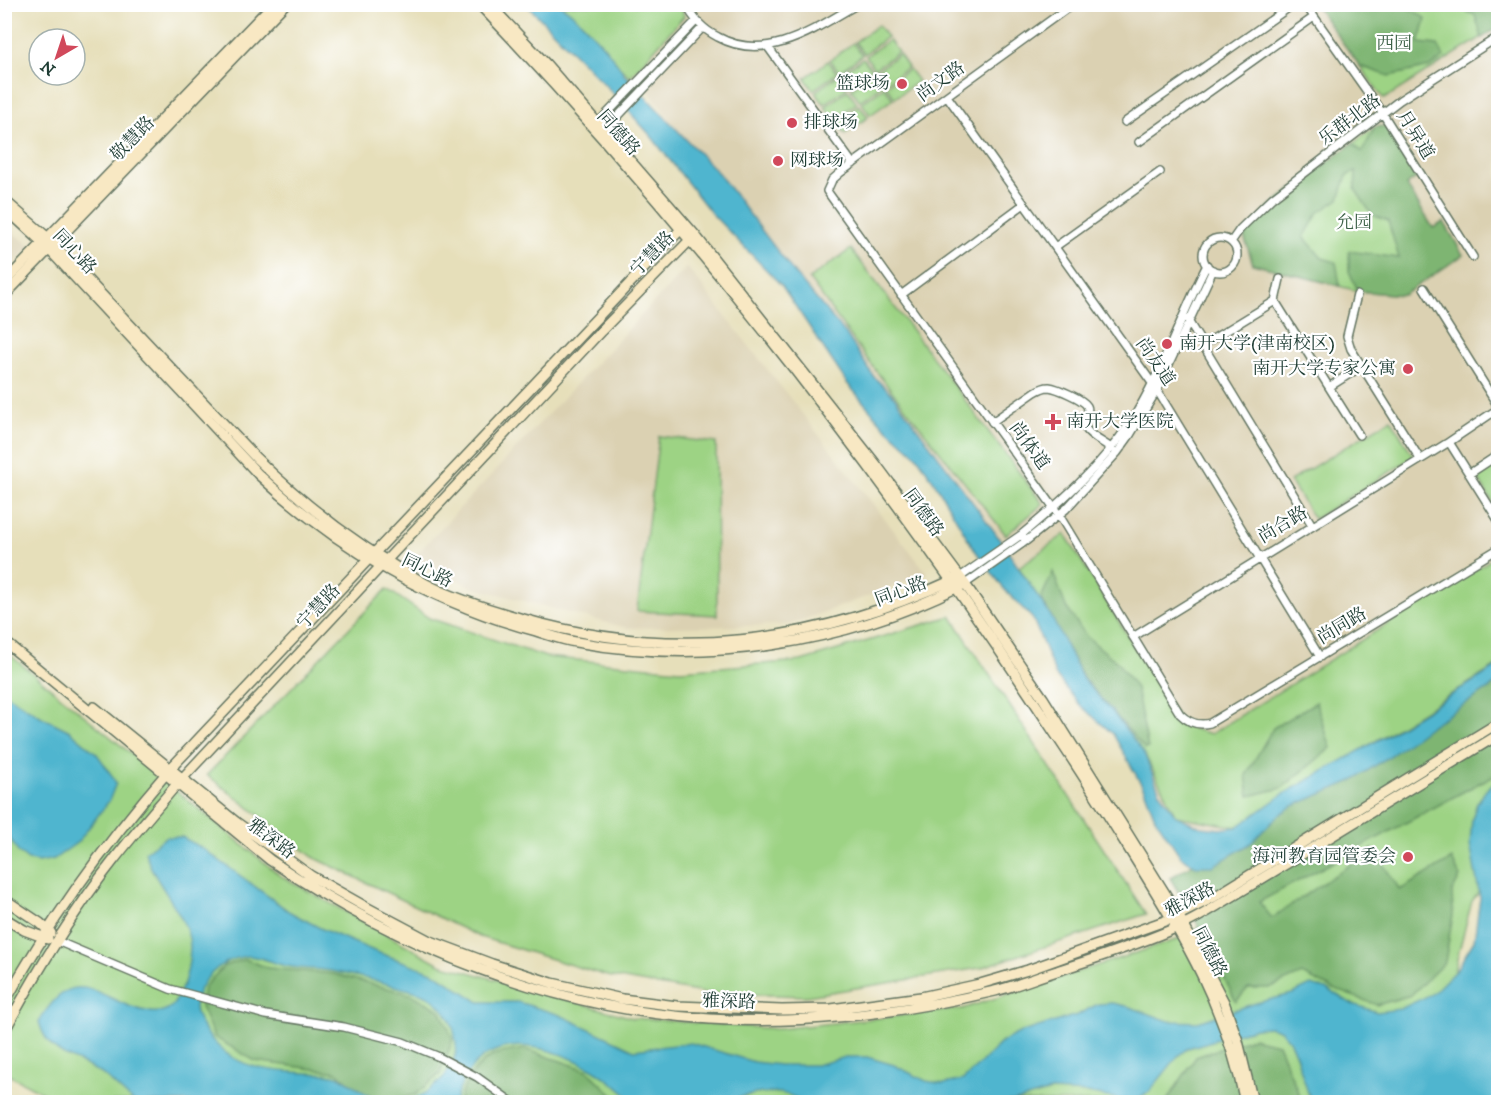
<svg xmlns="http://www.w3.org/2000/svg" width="1503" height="1107" font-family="'IM FELL DW Pica','Noto Serif SC',serif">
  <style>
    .built { fill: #dbd1b2 }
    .green { fill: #9dd384; stroke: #5e885c; stroke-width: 1.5 }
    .forest { fill: #7eb572; stroke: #4e7953; stroke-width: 1.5 }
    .water { fill: #50b5cf; stroke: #387982; stroke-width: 1.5 }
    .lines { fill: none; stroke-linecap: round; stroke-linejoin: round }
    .street-casing { stroke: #657663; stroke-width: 10 }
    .secondary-casing { stroke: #657663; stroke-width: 12 }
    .street { stroke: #fff; stroke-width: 7 }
    .secondary { stroke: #f8e8c3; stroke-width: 9 }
    .poi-dot { fill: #d1495b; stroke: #fff; stroke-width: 2 }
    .labels { text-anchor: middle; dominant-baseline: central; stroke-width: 4.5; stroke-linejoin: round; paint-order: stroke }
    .park-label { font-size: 18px; fill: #3e6248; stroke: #fff }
    .street-label { font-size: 18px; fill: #1f3d34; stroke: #fff }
    .poi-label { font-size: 18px; fill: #1f3d34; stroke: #fff; text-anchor: start }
  </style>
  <rect width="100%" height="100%" fill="#fff"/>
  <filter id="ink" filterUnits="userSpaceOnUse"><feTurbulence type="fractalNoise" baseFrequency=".0167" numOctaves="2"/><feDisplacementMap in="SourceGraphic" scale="12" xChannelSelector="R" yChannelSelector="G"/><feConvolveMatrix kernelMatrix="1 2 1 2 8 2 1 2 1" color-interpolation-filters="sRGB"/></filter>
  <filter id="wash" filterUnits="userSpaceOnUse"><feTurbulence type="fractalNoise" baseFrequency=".008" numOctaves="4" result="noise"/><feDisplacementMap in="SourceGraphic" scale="24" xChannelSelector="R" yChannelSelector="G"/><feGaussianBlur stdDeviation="1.35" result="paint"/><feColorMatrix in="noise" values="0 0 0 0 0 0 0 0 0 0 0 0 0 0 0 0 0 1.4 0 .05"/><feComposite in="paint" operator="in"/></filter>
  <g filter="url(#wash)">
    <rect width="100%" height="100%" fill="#e6dfba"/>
    <path class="built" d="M 569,5 L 1498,5 L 1498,675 L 1195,854 L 1035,616 L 634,71 Z
      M 5,227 L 31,246 L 5,273 Z
      M 687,267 L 928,574 L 789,625 L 627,628 L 475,588 L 412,559 Z"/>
    <path class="green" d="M 558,5 L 681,5 L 684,16 L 630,77 Z
      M 1315,5 L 1498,5 L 1498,27 L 1384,99 Z
      M 878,25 L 887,37 L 864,54 L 855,42 Z
      M 889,40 L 898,52 L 874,69 L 866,56 Z
      M 853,43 L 862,55 L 839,72 L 830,60 Z
      M 899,54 L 908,67 L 885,83 L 876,71 Z
      M 863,58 L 872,70 L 849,86 L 840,74 Z
      M 828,61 L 837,73 L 813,90 L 805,78 Z
      M 909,69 L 918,81 L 895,98 L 886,86 Z
      M 874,72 L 883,84 L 860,101 L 851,89 Z
      M 838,75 L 847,88 L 824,104 L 815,92 Z
      M 884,87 L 893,99 L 870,115 L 862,103 Z
      M 848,90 L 857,103 L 834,119 L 825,107 Z
      M 859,105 L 868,117 L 845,134 L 836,122 Z
      M 1387,126 L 1416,178 L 1406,185 L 1433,228 L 1444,222 L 1463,255 L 1403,295 L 1358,291 L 1253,264 L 1244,236 L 1270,206 L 1375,127 Z
      M 851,249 L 1043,504 L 1006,535 L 876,371 L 809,279 Z
      M 1391,419 L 1414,457 L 1314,519 L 1290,481 Z
      M 659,436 L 716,443 L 717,615 L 637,611 Z
      M 1498,463 L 1498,511 L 1477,477 Z
      M 1065,534 L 1183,726 L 1211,734 L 1498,555 L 1498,665 L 1237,827 L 1176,816 L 1144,753 L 1083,680 L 1019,567 Z
      M 387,589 L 429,618 L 546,657 L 680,670 L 801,661 L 951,616 L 1146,914 L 980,968 L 807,996 L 703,993 L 607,976 L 480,937 L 313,857 L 207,775 Z
      M 4,650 L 281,876 L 440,964 L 633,1018 L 778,1029 L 962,1009 L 1176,940 L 1498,748 L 1498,870 L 1472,901 L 1420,1102 L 60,1102 L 5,1073 Z"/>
    <path class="forest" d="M 1448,4 L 1498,5 L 1498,27 L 1482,38 L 1475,15 Z
      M 1315,5 L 1370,5 L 1375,11 C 1397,0 1407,5 1426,19 L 1419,43 L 1438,45 L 1444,57 L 1430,67 L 1389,76 L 1360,66 Z
      M 1387,126 L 1416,178 L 1406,185 L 1433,228 L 1444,222 L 1463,255 L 1403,295 L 1358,291 L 1349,271 L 1349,251 L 1399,258 L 1388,221 L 1372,215 L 1355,189 L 1356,172 L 1347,175 L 1339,199 L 1318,213 L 1304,237 L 1322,258 L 1336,262 L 1340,286 L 1253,264 L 1244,236 L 1270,206 L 1353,143 L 1362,152 L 1375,127 Z
      M 1053,572 L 1066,607 L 1086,636 L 1118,663 L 1136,688 L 1148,748 L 1145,749 L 1084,679 L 1041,598 Z
      M 1498,677 L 1498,773 L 1259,902 L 1272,918 L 1373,849 L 1400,890 L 1452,859 L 1460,877 L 1452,892 L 1453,915 L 1445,962 L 1411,995 L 1377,1005 L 1331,988 L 1302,974 L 1269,988 L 1248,988 L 1236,1002 L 1201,930 L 1170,878 Z
      M 1316,702 L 1331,748 L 1282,788 L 1249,796 L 1246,775 L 1273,728 Z
      M 245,959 L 268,968 L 334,974 L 413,995 L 440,1010 L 453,1039 L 440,1074 L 415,1095 L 373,1102 L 336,1072 L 255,1061 L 214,1037 L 201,1007 L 204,987 L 224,966 Z
      M 1252,1038 L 1278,1044 L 1302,1102 L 1166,1102 L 1196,1057 Z
      M 525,1049 L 587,1070 L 620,1102 L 459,1102 C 463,1085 475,1065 492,1056 C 501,1051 515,1051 525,1049 Z"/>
    <path class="water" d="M 527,5 C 536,5 552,2 560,5 C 576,13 616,58 624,74 L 719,174 L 795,274 L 846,334 L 874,377 L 892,394 L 994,531 L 1051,616 L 1083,679 L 1111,710 L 1144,753 L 1160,793 L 1176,816 L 1201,827 L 1220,829 L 1237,827 L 1282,795 L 1380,739 L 1498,666 L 1498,683 L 1430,726 L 1393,754 L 1352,781 L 1291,807 L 1278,816 L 1250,844 L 1213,866 L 1196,866 L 1181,857 L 1155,818 L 1144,789 L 1113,734 L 1081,706 L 1056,676 L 1033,619 L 1005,590 L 974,549 L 936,485 L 917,456 L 884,426 L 847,383 L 782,286 L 712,214 L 651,136 L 606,86 Z
      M 5,694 L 42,717 L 70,731 L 97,754 L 109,771 L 116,783 L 109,801 L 78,842 L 54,859 L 39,862 L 28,860 L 18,852 L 5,831 Z
      M 1498,779 L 1498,1102 L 1311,1102 L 1296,1055 L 1289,1040 L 1281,1031 L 1271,1027 L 1256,1028 L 1188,1048 L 1178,1056 L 1149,1092 L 1137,1099 L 1123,1100 L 1087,1093 L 1051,1091 L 1013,1102 L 803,1102 C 775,1082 743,1099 713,1102 C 688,1106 660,1102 635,1102 C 620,1089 605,1075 587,1066 C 532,1038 475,1032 455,1102 L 410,1102 C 431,1091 457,1072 456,1045 C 455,1024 446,1008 428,996 C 421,992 410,990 402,988 C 381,982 358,976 336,972 C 318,968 300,970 282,965 C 271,962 254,954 242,957 C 219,961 197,982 195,1006 C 195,1019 208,1036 217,1045 C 240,1070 274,1071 306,1073 C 316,1074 327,1073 337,1076 C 357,1083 364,1099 389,1102 L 134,1102 C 124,1094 115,1085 106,1077 C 78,1056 50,1061 39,1022 C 77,955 103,1006 151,1012 C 158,1013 167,1011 172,1006 C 175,1003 177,998 179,994 C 187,979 190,963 190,946 C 189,916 154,885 145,852 L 166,837 L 182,837 L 202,848 L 290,912 L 320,928 L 374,951 L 435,973 L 479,1002 L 518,1002 L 560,1015 L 634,1050 L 691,1043 L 754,1062 L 780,1065 L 816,1065 L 846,1057 L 867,1057 L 894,1065 L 926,1081 L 944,1084 L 963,1080 L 1003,1041 L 1019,1033 L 1077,1015 L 1098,1004 L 1113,1003 L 1130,1007 L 1169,1021 L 1198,1022 L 1256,1003 L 1292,994 L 1311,985 L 1329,990 L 1352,1004 L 1377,1012 L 1400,1009 L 1432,994 L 1456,970 L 1474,941 L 1480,898 L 1470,844 L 1472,819 L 1477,803 L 1486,790 Z"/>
  </g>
  <g filter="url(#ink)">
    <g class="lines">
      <g class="street-casing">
        <path id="street" d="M 686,4 C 693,19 704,30 718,37 C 767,64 816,28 858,4
          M 1073,4 L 840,173 L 832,180 L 827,191 L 1059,515 L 1180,714 C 1189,723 1198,726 1210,723 L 1498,549
          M 1305,4 L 1383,114 L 1473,257
          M 768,47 L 853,164
          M 947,96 L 1157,390 L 1320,657
          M 1125,122 L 1294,4
          M 596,125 L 696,21
          M 601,134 L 703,27
          M 1139,142 L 1314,17
          M1203 255a17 17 0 1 1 34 0a17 17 0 1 1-34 0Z
          M 1231,242 L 1240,229 L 1272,198 L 1400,100 L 1498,37
          M 1055,247 L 1160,172
          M 901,295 L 1024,204
          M 1357,295 L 1347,336 L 1351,349 L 1420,459
          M 1275,301 L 1359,435
          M 1187,319 L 1312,525
          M 1203,345 L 1275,301 L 1280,279
          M 1329,387 L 1362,366
          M 992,422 L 1035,392 C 1040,389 1044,387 1049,387 C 1057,388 1083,399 1087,406 C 1091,413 1081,421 1086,429 C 1091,437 1105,443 1112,449
          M 1449,442 L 1498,520
          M 1469,474 L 1498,455
          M 1026,541 L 1021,535 C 1061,502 1101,466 1130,423 C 1162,374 1180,317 1207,265
          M 960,577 L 1021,535
          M 965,584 L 1026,541 L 1066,509 L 1117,453 L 1130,435 L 1157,390 L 1213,270
          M 1133,637 L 1449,442 L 1495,411 L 1497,407 L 1496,403 L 1424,288
          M 57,941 L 170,989 L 266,1015 L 344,1027 L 403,1042 L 437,1056 L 477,1077 L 512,1102"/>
      </g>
      <g class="secondary-casing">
        <path id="secondary" d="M 479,4 C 693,228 884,473 1054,732 C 1082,773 1108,815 1134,857 C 1186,940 1225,1006 1245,1102
          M 489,4 L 546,64 L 695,235 L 875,463 L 965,584 L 1043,698 L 1179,916 L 1224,1002 L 1238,1041 L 1253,1102
          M 4,200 L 48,238 L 256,458 C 307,508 363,550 426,584 C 455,599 488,609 520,618 C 672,662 812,645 955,579
          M 4,207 L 43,243 L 258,474 C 337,548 432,603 536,631 C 549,635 562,640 576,642 C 705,665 843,645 960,586
          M 4,283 L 273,4
          M 4,296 L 285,4
          M 4,641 L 270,860 C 401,949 552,1009 710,1019 C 805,1025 902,1013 995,991 C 1016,986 1037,977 1057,971 C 1099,957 1140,944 1180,926 C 1194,920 1207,912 1220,904 L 1498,735
          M 94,707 L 236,822 L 311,876 L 364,906 L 428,940 L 492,964 L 552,983 L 622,999 L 677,1006 L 782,1010 L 831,1009 L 921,997 L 980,984 L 1028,970 L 1173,918 L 1214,897 L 1498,723
          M 4,899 L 40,923 L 51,933
          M 4,918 L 24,930 L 48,939
          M 4,1004 C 50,919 107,842 170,769 L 684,226
          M 4,1032 C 36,973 71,914 113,861 C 133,835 156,809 177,784 L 601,331 L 693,237"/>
      </g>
      <use href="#street" class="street"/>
      <use href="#secondary" class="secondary"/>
    </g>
  </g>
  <g class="poi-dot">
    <circle cx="902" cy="84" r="6"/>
    <circle cx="792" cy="123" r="6"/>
    <circle cx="778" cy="161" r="6"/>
    <circle cx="1167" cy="344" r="6"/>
    <circle cx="1408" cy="369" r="6"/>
    <path d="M1050 413h6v6h6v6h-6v6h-6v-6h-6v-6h6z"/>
    <circle cx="1408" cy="857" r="6"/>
  </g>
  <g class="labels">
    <g class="park-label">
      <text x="1394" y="44">西园</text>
      <text x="1354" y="223">允园</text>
    </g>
    <g class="street-label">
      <text transform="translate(941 82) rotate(-36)">尚文路</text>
      <text transform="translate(1350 120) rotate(-37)">乐群北路</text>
      <text transform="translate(618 133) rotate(49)">同德路</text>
      <text transform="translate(1415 135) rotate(58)">月异道</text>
      <text transform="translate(133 139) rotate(-46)">敬慧路</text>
      <text transform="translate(74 252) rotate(47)">同心路</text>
      <text transform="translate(653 254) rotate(-46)">宁慧路</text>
      <text transform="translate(1155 362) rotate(55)">尚友道</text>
      <text transform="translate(1029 446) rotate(54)">尚体道</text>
      <text transform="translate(923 513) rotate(54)">同德路</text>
      <text transform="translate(1283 525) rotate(-31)">尚合路</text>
      <text transform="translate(427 571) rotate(26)">同心路</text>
      <text transform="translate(901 592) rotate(-21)">同心路</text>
      <text transform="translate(319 607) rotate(-47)">宁慧路</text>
      <text transform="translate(1342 626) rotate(-31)">尚同路</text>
      <text transform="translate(271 839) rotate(37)">雅深路</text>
      <text transform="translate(1190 900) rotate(-28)">雅深路</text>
      <text transform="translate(1209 952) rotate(63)">同德路</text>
      <text transform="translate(729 1002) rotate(2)">雅深路</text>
    </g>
    <g class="poi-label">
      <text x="890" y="84" text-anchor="end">篮球场</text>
      <text x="804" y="123">排球场</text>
      <text x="790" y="161">网球场</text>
      <text x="1179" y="344">南开大学(津南校区)</text>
      <text x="1396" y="369" text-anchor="end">南开大学专家公寓</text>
      <text x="1066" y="422">南开大学医院</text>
      <text x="1396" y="857" text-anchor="end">海河教育园管委会</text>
    </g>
  </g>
  <rect width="1503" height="1107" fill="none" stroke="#fff" stroke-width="24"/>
  <g transform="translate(57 57) rotate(219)"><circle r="28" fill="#ffffff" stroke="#a5b1ae" stroke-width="1.5"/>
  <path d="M0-4.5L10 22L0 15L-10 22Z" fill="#d1495b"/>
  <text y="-9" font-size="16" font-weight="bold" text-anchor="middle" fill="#1f3d34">N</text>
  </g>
</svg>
